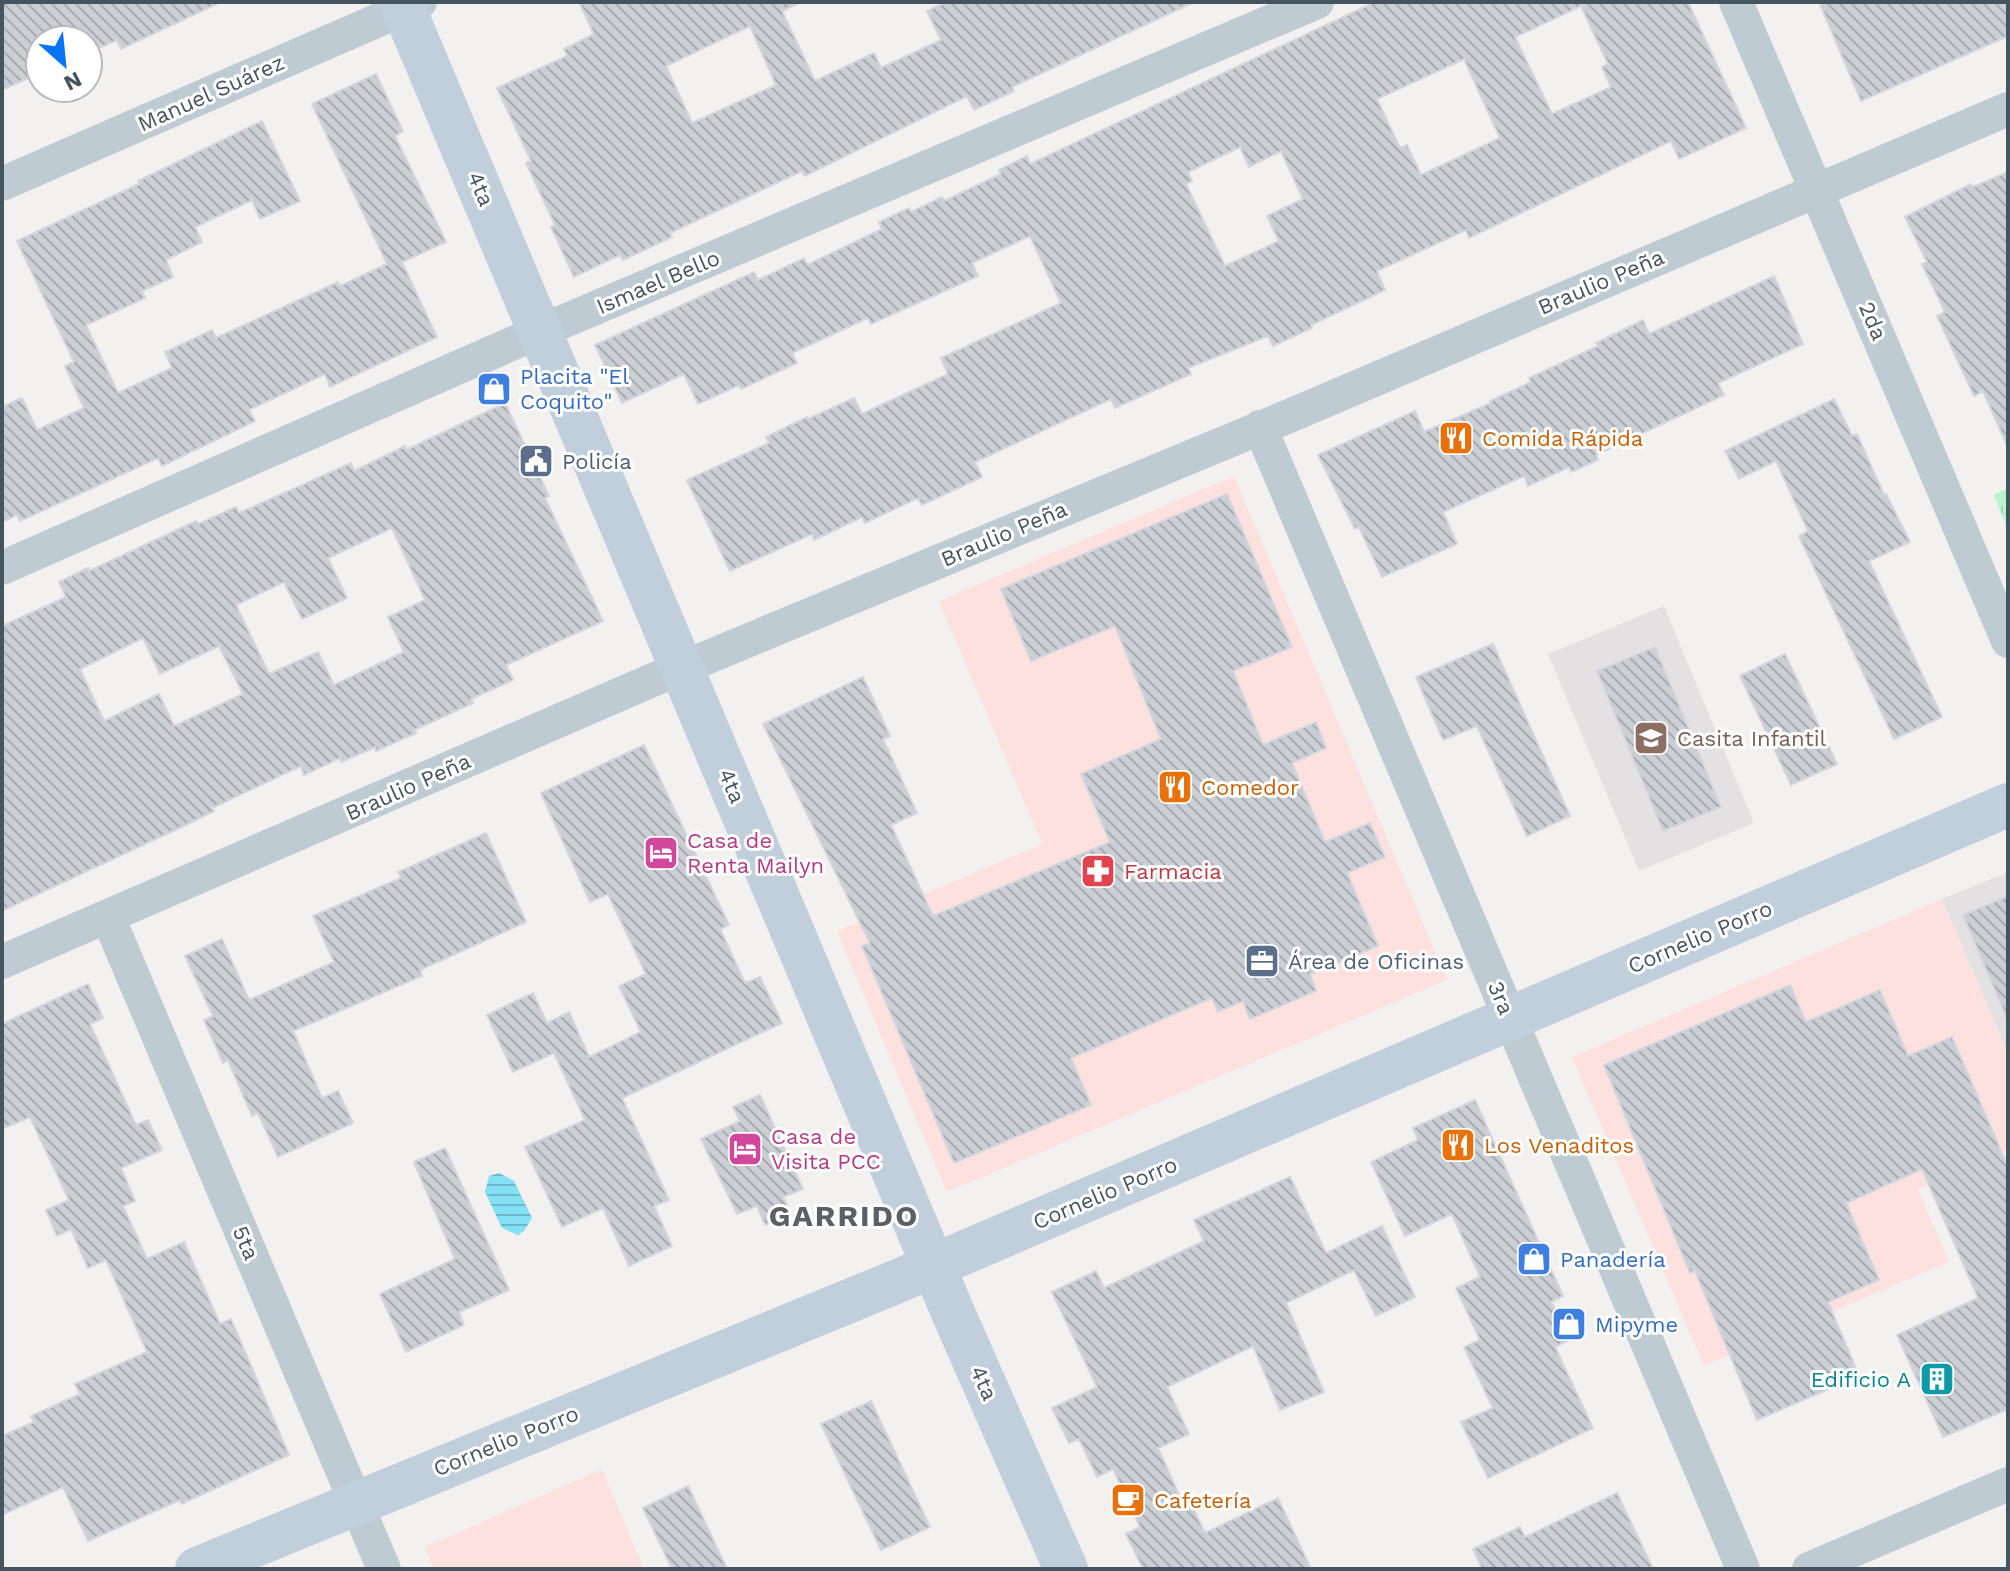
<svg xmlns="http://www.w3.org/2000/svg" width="2010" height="1571" font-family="'Work Sans',sans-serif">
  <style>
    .education { fill: #e4e1e2 }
    .medical { fill: #fde1df }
    .grass { fill: url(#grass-tufts) }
    .water { fill: url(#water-rules) }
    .building { fill: url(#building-back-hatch); stroke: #d3d6dc; stroke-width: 2; fill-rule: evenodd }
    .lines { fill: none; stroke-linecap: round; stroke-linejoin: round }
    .street { stroke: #bfcbd3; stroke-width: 34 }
    .secondary { stroke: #c1cedb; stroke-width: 44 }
    .labels { text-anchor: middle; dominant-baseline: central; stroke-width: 6; stroke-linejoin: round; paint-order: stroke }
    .street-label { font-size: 22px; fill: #46545f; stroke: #fff }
    .shop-label { font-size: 22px; fill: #366cbe; stroke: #fff; text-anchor: start }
    .food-label { font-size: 22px; fill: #c56008; stroke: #fff; text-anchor: start }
    .service-label { font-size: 22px; fill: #4e5e75; stroke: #fff; text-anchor: start }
    .education-label { font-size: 22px; fill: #785e54; stroke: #fff; text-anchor: start }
    .hotel-label { font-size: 22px; fill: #b23c85; stroke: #fff; text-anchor: start }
    .health-label { font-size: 22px; fill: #be3a42; stroke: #fff; text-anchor: start }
    .culture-label { font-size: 22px; fill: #0d838f; stroke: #fff; text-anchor: end }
    .district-label { font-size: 30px; font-weight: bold; letter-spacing: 2px; fill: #5c6066; stroke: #fff }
  </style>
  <defs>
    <pattern id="grass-tufts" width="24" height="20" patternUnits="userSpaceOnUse" patternTransform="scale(2)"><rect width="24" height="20" fill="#baf4cf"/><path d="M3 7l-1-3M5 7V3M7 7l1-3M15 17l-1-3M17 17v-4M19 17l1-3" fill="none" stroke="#a1d3b4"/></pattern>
    <pattern id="water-rules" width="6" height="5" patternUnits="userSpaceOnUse" patternTransform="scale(2)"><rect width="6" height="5" fill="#83e0f5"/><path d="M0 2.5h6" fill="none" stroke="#6db8ca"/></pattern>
    <pattern id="building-back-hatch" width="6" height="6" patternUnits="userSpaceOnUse" patternTransform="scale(2)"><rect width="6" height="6" fill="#cbcfd5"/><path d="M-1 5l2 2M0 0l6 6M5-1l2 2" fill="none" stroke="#a7abb0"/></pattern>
  </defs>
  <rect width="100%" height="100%" fill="#f3f0f0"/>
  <path class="education" d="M 1664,606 L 1754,823 L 1639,871 L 1548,654 Z
    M 2008,872 L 2008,1054 L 1942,899 Z"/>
  <path class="medical" d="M 1234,476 L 1447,980 L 947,1192 L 837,931 L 1042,844 L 939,601 Z
    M 1942,899 L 2008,1054 L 2008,1150 L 1918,1189 L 1949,1262 L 1704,1366 L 1572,1057 Z
    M 602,1469 L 644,1569 L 434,1569 L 425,1547 Z"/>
  <path class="grass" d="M 2008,488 L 2008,530 L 1994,495 Z"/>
  <path class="water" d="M 499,1173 L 514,1181 L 532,1218 L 524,1231 L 518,1235 L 502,1228 L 485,1192 L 489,1176 Z"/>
  <path class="building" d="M 2,2 L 221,2 L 121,49 L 117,40 L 88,53 L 88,40 L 40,40 L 40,73 L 2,90 Z
    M 579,2 L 801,2 L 782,11 L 815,81 L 874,53 L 881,68 L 941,40 L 927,11 L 946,2 L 1194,2 L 1012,87 L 1014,91 L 974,110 L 967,96 L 805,176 L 802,171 L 670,233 L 672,237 L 623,260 L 620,255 L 574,277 L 551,227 L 555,225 L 526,163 L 531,161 L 497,88 L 567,56 L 564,49 L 594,34 ZM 750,26 L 776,85 L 692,123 L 666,66 Z
    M 1375,2 L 1688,2 L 1746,128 L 1679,159 L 1671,141 L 1469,238 L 1466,230 L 1377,271 L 1385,290 L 1311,325 L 1312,328 L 1273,346 L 1268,336 L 1188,368 L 1191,374 L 1115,408 L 1111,399 L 975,462 L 982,477 L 922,505 L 918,498 L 865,523 L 862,517 L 814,540 L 812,534 L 730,571 L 687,480 L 769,443 L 766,437 L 807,417 L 808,419 L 854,398 L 862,414 L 948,374 L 941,358 L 1061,303 L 1030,236 L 972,263 L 978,276 L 871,324 L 868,318 L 792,353 L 797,363 L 741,389 L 739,385 L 698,404 L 684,374 L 622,403 L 595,345 L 754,272 L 758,280 L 804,258 L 807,265 L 882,229 L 879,222 L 909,208 L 911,212 L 942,197 L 944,201 L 1001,174 L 999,170 L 1027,156 L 1030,164 ZM 1581,6 L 1608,64 L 1602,67 L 1611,87 L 1552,114 L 1515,37 ZM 1464,59 L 1500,138 L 1421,175 L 1407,145 L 1400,148 L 1377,99 ZM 1240,147 L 1249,167 L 1281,151 L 1303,199 L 1267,216 L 1279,241 L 1225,266 L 1186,184 L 1192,181 L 1188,172 Z
    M 1819,2 L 2008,2 L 2008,36 L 1861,101 Z
    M 376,74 L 403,131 L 395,136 L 446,242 L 402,262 L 437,337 L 330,387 L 325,374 L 249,410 L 255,421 L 162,466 L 158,458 L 20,521 L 17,515 L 2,522 L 2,407 L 22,398 L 37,430 L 84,408 L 65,366 L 74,362 L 17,241 L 139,184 L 138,181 L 262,121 L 300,201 L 260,219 L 252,200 L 195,227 L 202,242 L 166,260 L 173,277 L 142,291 L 145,298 L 86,325 L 118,393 L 172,368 L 165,352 L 212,330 L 216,338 L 338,282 L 340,286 L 387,264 L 312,104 Z
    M 2008,172 L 2008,448 L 1983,391 L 1974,396 L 1937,316 L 1945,312 L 1922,264 L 1927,262 L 1905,217 L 1971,184 L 1973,187 Z
    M 1774,276 L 1803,344 L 1718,383 L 1724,395 L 1596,455 L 1598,460 L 1571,472 L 1569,467 L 1528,486 L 1524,476 L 1443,512 L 1457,544 L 1382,577 L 1359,527 L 1355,529 L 1318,455 L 1415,411 L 1424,432 L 1491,403 L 1490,401 L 1531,382 L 1529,378 L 1598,346 L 1596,343 L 1643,320 L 1649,334 Z
    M 1834,399 L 1852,436 L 1857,434 L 1884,495 L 1886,494 L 1910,542 L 1869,561 L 1942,717 L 1894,739 L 1799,536 L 1808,531 L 1776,461 L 1739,479 L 1725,451 Z
    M 505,403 L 549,496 L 545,498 L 603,621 L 506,665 L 513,680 L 471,699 L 473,703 L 414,730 L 416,733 L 376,751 L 375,747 L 341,762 L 340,758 L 304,775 L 301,766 L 212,808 L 214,811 L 190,823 L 2,911 L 2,626 L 66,597 L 59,582 L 88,568 L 89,571 L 196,521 L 198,524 L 236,507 L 239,513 L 351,463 L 354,471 L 405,446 L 406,450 ZM 392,528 L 425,600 L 388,617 L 404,652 L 334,685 L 318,652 L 269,674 L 236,605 L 284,582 L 302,619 L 347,598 L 328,558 ZM 143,638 L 160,674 L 219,646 L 243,694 L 174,726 L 159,694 L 104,721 L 80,669 Z
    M 1227,494 L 1292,647 L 1233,671 L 1263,745 L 1316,722 L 1326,748 L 1292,763 L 1325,842 L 1370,823 L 1385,857 L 1347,873 L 1378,946 L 1310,974 L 1316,991 L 1250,1019 L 1243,1001 L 1218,1012 L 1212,998 L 1071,1058 L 1091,1105 L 954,1163 L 862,946 L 870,943 L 763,724 L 863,677 L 890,736 L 883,739 L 917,813 L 891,825 L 933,916 L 1110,842 L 1081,774 L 1161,739 L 1115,626 L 1031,661 L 1001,589 Z
    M 1493,644 L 1570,816 L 1527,836 L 1477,726 L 1443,740 L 1416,677 Z
    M 1655,647 L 1721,807 L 1663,831 L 1597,671 Z
    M 1785,654 L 1837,764 L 1791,785 L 1740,676 Z
    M 644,745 L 729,925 L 720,929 L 745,983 L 760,977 L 782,1023 L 622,1098 L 669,1200 L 654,1206 L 672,1246 L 629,1266 L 603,1208 L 562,1227 L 525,1147 L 585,1120 L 554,1053 L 513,1072 L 487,1015 L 533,993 L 547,1023 L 569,1012 L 589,1057 L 641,1032 L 619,986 L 646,974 L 608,894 L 590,902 L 541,793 Z
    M 486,833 L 526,922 L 420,970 L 422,976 L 293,1031 L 322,1098 L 338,1091 L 353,1123 L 278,1157 L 258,1113 L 252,1116 L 228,1060 L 223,1063 L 204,1020 L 213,1016 L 185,956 L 222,939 L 249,1000 L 334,962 L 313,916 L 401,878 L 398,872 Z
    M 2008,896 L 2008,1021 L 1963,915 Z
    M 88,984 L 103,1018 L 90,1024 L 136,1125 L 148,1120 L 162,1150 L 121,1168 L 135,1201 L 123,1206 L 147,1259 L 184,1242 L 220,1324 L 231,1319 L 289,1455 L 181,1504 L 180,1500 L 88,1541 L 63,1487 L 2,1515 L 2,1436 L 34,1422 L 31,1416 L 80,1394 L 75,1384 L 147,1352 L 106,1260 L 88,1268 L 71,1229 L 57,1236 L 46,1210 L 69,1200 L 30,1117 L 2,1129 L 2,1024 Z
    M 1790,985 L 1806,1022 L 1880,990 L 1908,1056 L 1952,1037 L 2008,1167 L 2008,1409 L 1943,1437 L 1897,1335 L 1978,1298 L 1922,1169 L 1846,1203 L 1879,1280 L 1828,1302 L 1859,1376 L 1757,1420 L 1695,1271 L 1690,1273 L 1604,1065 Z
    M 760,1095 L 803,1189 L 783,1197 L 791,1213 L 765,1225 L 757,1206 L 737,1214 L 701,1139 L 740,1121 L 733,1107 Z
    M 1475,1100 L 1563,1296 L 1551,1302 L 1573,1338 L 1555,1347 L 1593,1428 L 1488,1478 L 1461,1422 L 1493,1408 L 1464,1347 L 1480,1340 L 1456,1288 L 1480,1277 L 1452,1214 L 1405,1236 L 1371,1162 L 1418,1140 L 1413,1128 Z
    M 445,1148 L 509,1290 L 459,1312 L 464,1325 L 406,1352 L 380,1294 L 455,1259 L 414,1162 Z
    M 1290,1177 L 1326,1253 L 1382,1226 L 1415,1297 L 1376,1316 L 1354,1270 L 1286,1303 L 1324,1392 L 1280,1410 L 1253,1346 L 1167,1387 L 1189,1434 L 1158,1448 L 1184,1506 L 1191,1503 L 1205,1533 L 1278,1498 L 1311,1569 L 1143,1569 L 1126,1534 L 1140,1527 L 1113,1469 L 1097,1477 L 1079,1439 L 1069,1443 L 1052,1408 L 1097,1387 L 1052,1292 L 1096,1271 L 1104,1288 L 1204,1241 L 1194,1220 Z
    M 871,1401 L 930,1527 L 881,1550 L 821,1424 Z
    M 688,1486 L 727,1569 L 672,1569 L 643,1508 Z
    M 1617,1493 L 1653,1569 L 1482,1569 L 1473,1549 L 1520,1527 L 1525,1537 Z"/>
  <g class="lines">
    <path class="street" d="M 1736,2 L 2008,641
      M 2,184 L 420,2
      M 1260,427 L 1743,1569
      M 2,568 L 541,331 L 1317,2
      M 108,917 L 384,1569
      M 2,962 L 648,682 L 1294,414 L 2008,109
      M 1809,1569 L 2008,1484"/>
    <path class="secondary" d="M 401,2 L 954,1315 L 1066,1569
      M 197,1569 L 898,1281 L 2008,805"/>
  </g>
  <defs>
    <g id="shop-square" transform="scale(1.8)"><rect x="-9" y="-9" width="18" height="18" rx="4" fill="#3f7fe0" stroke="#fff"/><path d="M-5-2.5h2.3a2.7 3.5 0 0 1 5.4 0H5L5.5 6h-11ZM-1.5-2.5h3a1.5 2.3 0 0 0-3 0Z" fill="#fff"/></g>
    <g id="restaurant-square" transform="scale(1.8)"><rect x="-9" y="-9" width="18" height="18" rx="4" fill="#e8710a" stroke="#fff"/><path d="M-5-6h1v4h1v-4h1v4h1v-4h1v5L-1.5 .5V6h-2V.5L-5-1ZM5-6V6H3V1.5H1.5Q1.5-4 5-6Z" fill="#fff"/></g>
    <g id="civic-square" transform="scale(1.8)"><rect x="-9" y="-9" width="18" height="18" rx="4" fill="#5c6f8a" stroke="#fff"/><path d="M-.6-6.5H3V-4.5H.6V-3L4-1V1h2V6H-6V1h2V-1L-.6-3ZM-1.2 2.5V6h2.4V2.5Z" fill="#fff"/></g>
    <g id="school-square" transform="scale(1.8)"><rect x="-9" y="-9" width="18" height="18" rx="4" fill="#8d6e63" stroke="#fff"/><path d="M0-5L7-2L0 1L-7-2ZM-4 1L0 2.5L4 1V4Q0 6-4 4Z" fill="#fff"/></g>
    <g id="hotel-square" transform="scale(1.8)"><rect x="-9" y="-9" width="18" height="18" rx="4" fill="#d1479c" stroke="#fff"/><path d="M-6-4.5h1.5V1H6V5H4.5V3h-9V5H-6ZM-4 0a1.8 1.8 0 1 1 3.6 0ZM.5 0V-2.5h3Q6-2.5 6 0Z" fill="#fff"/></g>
    <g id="pharmacy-square" transform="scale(1.8)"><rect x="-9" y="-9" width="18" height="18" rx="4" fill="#e0444e" stroke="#fff"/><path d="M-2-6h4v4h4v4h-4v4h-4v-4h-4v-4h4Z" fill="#fff"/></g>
    <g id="office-square" transform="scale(1.8)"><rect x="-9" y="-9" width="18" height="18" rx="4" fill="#5c6f8a" stroke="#fff"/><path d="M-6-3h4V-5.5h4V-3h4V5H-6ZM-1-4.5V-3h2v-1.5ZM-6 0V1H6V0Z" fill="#fff"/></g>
    <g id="building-square" transform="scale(1.8)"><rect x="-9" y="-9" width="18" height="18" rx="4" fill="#0f9aa8" stroke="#fff"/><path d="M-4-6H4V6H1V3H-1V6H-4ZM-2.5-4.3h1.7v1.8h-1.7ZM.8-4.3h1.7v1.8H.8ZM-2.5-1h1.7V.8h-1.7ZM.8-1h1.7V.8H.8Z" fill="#fff"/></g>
    <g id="cafe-square" transform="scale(1.8)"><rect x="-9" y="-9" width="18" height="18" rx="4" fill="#e8710a" stroke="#fff"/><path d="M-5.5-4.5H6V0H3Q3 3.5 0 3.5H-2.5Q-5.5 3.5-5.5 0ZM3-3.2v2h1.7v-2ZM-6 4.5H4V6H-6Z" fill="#fff"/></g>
  </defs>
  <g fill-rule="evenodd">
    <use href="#shop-square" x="494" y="389"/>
    <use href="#restaurant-square" x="1456" y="438"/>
    <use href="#civic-square" x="536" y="461"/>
    <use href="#school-square" x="1651" y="738"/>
    <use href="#restaurant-square" x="1175" y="787"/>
    <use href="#hotel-square" x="661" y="853"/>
    <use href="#pharmacy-square" x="1098" y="871"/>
    <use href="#office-square" x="1262" y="961"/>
    <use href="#restaurant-square" x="1458" y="1145"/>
    <use href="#hotel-square" x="745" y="1149"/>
    <use href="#shop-square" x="1534" y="1259"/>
    <use href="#shop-square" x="1569" y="1324"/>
    <use href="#building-square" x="1937" y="1379"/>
    <use href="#cafe-square" x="1128" y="1500"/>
  </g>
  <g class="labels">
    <g class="street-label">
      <text transform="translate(211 93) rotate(-24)">Manuel Suárez</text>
      <text transform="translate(481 189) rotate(67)">4ta</text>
      <text transform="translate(658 282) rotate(-23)">Ismael Bello</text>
      <text transform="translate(1601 282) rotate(-23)">Braulio Peña</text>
      <text transform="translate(1873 321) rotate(67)">2da</text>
      <text transform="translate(1004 534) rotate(-23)">Braulio Peña</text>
      <text transform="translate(732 786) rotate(67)">4ta</text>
      <text transform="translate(408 787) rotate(-24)">Braulio Peña</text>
      <text transform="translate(1700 937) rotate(-23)">Cornelio Porro</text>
      <text transform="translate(1501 998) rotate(67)">3ra</text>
      <text transform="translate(1105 1193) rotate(-23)">Cornelio Porro</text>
      <text transform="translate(246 1243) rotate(67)">5ta</text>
      <text transform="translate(984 1383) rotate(66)">4ta</text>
      <text transform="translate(506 1441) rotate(-22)">Cornelio Porro</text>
    </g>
    <g class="shop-label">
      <text x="520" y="376">Placita "El<tspan x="520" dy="25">Coquito"</tspan></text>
      <text x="1560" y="1259">Panadería</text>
      <text x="1595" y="1324">Mipyme</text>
    </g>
    <g class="food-label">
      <text x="1482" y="438">Comida Rápida</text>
      <text x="1201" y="787">Comedor</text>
      <text x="1484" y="1145">Los Venaditos</text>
      <text x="1154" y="1500">Cafetería</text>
    </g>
    <g class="service-label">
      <text x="562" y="461">Policía</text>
      <text x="1288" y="961">Área de Oficinas</text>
    </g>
    <g class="education-label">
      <text x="1677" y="738">Casita Infantil</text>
    </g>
    <g class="hotel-label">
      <text x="687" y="840">Casa de<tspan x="687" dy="25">Renta Mailyn</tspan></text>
      <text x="771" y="1136">Casa de<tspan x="771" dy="25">Visita PCC</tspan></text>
    </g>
    <g class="health-label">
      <text x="1124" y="871">Farmacia</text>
    </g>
    <g class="culture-label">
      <text x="1911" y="1379">Edificio A</text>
    </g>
    <g class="district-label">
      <text x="844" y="1215">GARRIDO</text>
    </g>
  </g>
  <rect width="2010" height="1571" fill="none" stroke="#46545f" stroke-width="8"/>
  <g transform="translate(64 64) rotate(153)"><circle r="38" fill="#ffffff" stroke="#b5bbbf" stroke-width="2"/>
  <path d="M0-6L14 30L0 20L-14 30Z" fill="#0774f5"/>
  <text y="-12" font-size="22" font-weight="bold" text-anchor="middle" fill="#46545f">N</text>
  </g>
</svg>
